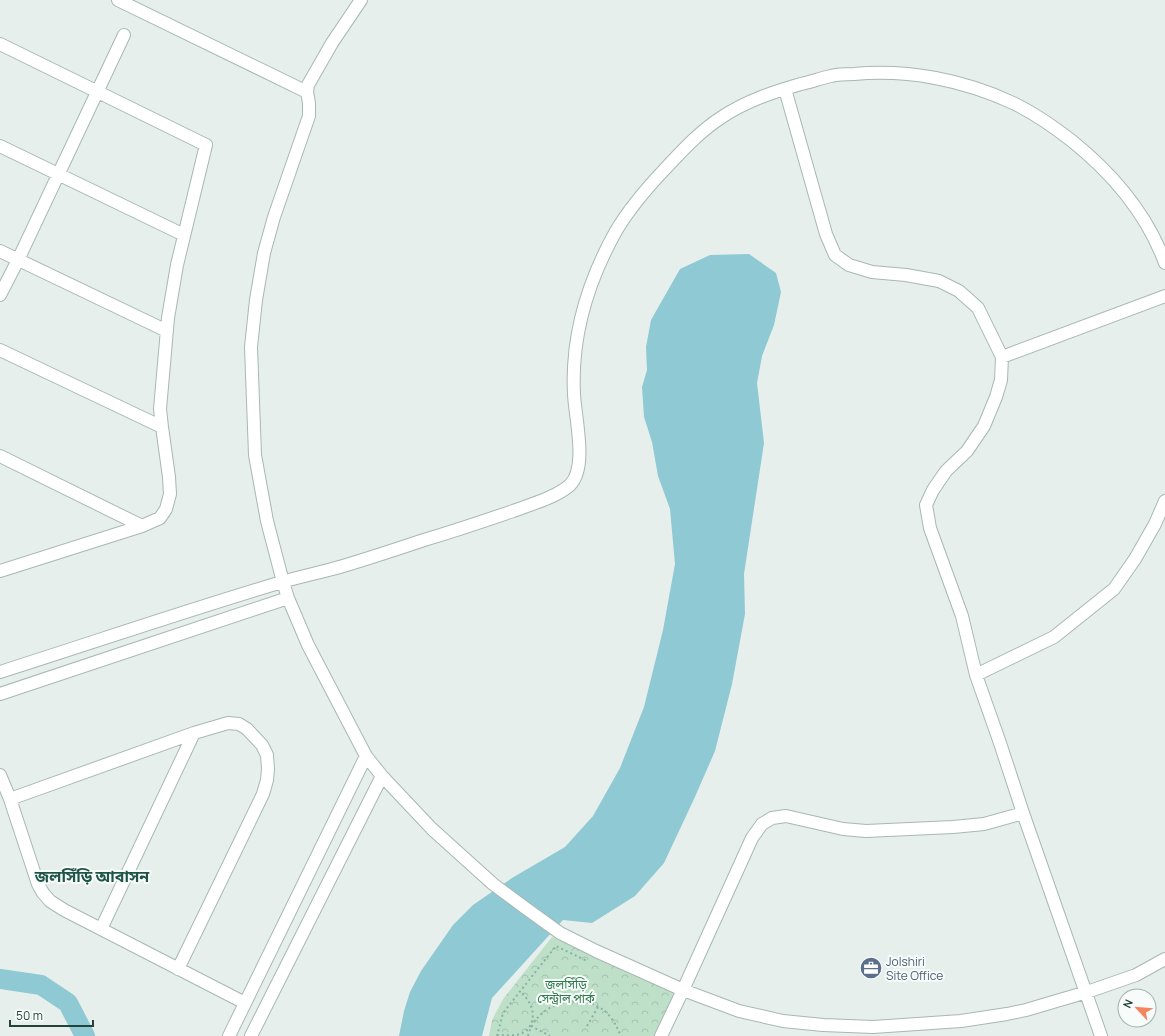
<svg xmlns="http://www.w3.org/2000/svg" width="1165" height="1036" font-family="Manrope,'Noto Sans Bengali',sans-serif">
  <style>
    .park { fill: url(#park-crowns) }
    .water { fill: #8ec9d4 }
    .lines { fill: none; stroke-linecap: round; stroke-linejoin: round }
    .river { stroke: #8ec9d4; stroke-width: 20 }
    .minor-casing { stroke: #a8b8b2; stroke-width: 14 }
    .path { stroke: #86b3a5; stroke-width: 2; stroke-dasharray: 2 3; stroke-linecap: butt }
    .minor { stroke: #fff; stroke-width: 12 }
    .labels { text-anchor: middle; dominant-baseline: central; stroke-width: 4; stroke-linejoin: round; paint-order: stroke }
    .service-label { font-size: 12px; fill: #4e5e75; stroke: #f7fbf9; text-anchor: start }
    .park-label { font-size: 12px; fill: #2d7a4b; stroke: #f7fbf9 }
    .district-label { font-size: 16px; font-weight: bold; fill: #1f5548; stroke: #f7fbf9 }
  </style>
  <defs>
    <pattern id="park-crowns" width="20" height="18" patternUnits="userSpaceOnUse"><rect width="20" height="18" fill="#bfe0c8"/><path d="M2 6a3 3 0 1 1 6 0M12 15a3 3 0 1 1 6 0" fill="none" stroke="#a4c1ad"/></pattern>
  </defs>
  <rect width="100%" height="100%" fill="#e6efeb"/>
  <path class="park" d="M 552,937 L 677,991 L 655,1036 L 489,1036 L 492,1020 L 503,999 Z"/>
  <path class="water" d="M 749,254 L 776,273 L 781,292 L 774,325 L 762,356 L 757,383 L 764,443 L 744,574 L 745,614 L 732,684 L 715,751 L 694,799 L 664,863 L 635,896 L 592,923 L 563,920 L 492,998 L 482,1036 L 399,1036 L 404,1011 L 410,992 L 421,971 L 453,925 L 473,905 L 512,878 L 565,847 L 593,816 L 620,768 L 644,707 L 663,630 L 675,564 L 670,509 L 658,476 L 652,442 L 644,417 L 642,387 L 647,370 L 646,347 L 651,320 L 680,269 L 710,255 Z"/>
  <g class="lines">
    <path class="river" d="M 0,979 L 41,985 L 68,1003 L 85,1036"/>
    <g class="minor-casing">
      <path id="minor" d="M 118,0 L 307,92
        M 361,0 L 332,43 L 308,85 L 307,92 L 309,103 L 309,116 L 274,217 L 264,253 L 256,300 L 251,347 L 255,455 L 267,521 L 283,582 L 288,598 L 308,645 L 366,756 L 382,776 L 432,829 L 493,884 L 524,907 L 560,933 L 596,951 L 683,990 L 739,1011 L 783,1021 L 823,1025 L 873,1027 L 961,1021 L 1007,1014 L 1026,1010 L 1087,992 L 1136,975 L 1165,959
        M 0,44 L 206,145 L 177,265 L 168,318 L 160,409 L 162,427 L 169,477 L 170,494 L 166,509 L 160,518 L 142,526 L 0,571
        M 785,89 L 826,234 L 835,255 L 849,265 L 872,272 L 906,275 L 939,281 L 959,291 L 978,308 L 1002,357 L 1001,380 L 996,397 L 984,426 L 967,451 L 946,471 L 933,490 L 926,505 L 930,528 L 962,616 L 976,675 L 1000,743 L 1023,813 L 1101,1036
        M 0,146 L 184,235
        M 0,251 L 167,331
        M 0,295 L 18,260 L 124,35
        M 0,350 L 162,427
        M 1002,357 L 1165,296
        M 0,456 L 142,526
        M 0,672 C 94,642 188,610 282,582 C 302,576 323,572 343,566 C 370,558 397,549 424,540 C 454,531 484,521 513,511 C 529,505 557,497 570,485 C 588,467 575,418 574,394 C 571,336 588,281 616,231 C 629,209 647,188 664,170 C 682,151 700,131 722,117 C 746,101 773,92 801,84 C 811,82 821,78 831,76 C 838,74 846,74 854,74 C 908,69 964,80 1013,103 C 1034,113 1054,127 1072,141 C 1113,174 1147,214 1165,263
        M 976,675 L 1054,637 L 1114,589 L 1135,559 L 1155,524 L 1165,501
        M 0,694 L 288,598
        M 0,775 L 10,799 L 38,884 L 43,893 L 50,901 L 64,910 L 245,1003
        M 10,799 L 194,733 L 228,723 L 239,724 L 247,729 L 262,745 L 267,755 L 268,769 L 267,780 L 263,794 L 178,969
        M 101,929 L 194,733
        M 229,1036 L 366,756
        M 251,1036 L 382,776
        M 661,1036 L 683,990 L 752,838 L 762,824 L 772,818 L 786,816 L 843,829 L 866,831 L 953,827 L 984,824 L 1023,813"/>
    </g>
    <path class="path" d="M 531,1026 L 550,1036
      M 587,1026 L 598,1007
      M 497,1035 C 504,1035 513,1036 520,1034 C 532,1030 536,1015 530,1004 C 528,1000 524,995 521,991
      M 497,1036 L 503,1013 L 556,946 L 587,961
      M 528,1036 C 536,1003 580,990 606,1012 C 613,1019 617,1027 621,1036"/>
    <use href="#minor" class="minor"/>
  </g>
  <defs>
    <g id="office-disc" transform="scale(1.15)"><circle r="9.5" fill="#5c6f8a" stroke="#f7fbf9"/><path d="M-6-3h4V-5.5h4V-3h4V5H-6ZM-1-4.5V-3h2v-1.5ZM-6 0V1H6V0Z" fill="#fff"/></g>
  </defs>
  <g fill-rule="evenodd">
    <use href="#office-disc" x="871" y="968"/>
  </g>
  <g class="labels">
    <g class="service-label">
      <text x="886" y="961">Jolshiri<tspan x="886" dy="14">Site Office</tspan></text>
    </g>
    <g class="park-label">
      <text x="566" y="984">জলসিঁড়ি<tspan x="566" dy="14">সেন্ট্রাল পার্ক</tspan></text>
    </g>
    <g class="district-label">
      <text x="92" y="876">জলসিঁড়ি আবাসন</text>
    </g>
  </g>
  <g transform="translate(1137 1008) rotate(296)"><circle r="19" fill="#f7fbf9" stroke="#a3b1ad"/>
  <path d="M0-3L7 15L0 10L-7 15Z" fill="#f4845f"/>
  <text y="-6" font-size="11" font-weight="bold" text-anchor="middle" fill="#24423a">N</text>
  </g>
  <path d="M10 1020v6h83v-6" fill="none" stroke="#24423a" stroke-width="2"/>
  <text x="16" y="1020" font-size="12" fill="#24423a" stroke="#f7fbf9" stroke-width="3" paint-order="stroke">50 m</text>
</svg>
